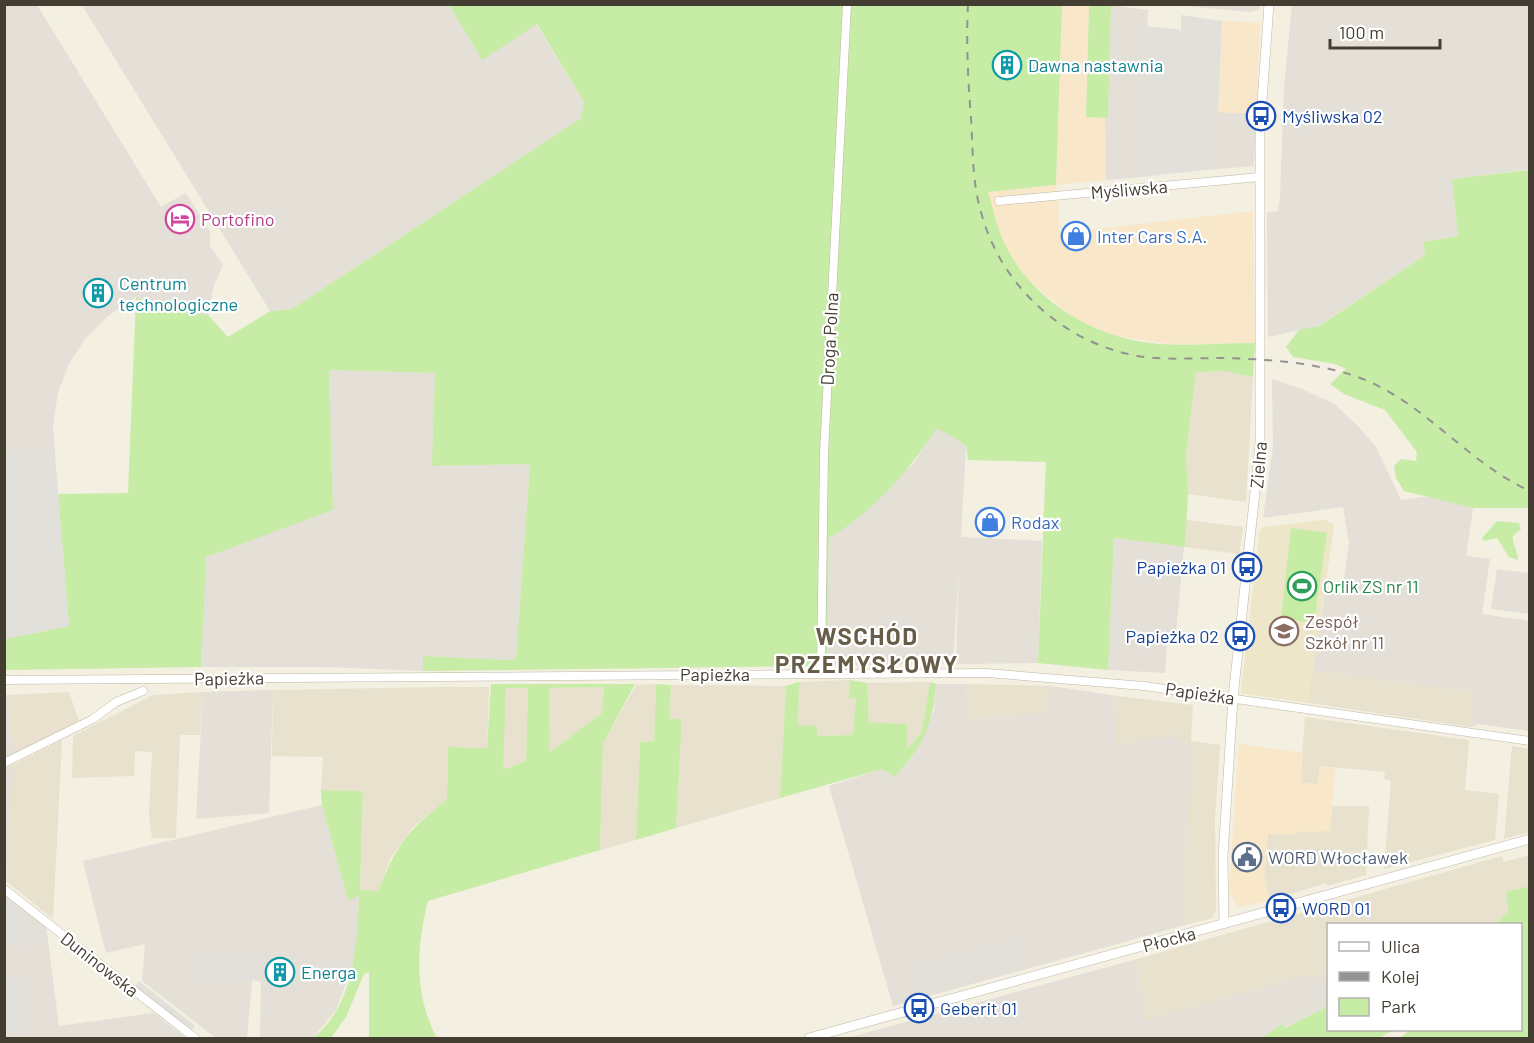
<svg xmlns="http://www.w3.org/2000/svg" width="1534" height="1043" font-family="Barlow,sans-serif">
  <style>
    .residential { fill: #e7e1ce }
    .commercial { fill: #f8e7c9 }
    .industrial { fill: #e4dfd7 }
    .education { fill: #eee6c9 }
    .green { fill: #c7eca5; fill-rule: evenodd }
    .parking { fill: #e2e0db }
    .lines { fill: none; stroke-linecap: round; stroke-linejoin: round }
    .minor-casing { stroke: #beb7a4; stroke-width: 9 }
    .tertiary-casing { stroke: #beb7a4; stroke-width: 10 }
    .minor { stroke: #fff; stroke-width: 8 }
    .tertiary { stroke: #fff; stroke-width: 9 }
    .rail { stroke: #939393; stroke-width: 2; stroke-dasharray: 8 8; stroke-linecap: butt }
    .labels { text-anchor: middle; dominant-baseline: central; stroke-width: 4.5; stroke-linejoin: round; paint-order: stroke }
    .culture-label { font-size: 18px; fill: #0d838f; stroke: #fff; text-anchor: start }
    .transit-label { font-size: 18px; fill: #164399; stroke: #fff; text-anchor: start }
    .street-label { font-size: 18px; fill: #443e32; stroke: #fff }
    .hotel-label { font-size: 18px; fill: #b23c85; stroke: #fff; text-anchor: start }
    .shop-label { font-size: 18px; fill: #366cbe; stroke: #fff; text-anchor: start }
    .leisure-label { font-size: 18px; fill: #27864d; stroke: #fff; text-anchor: start }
    .education-label { font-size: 18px; fill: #785e54; stroke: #fff; text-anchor: start }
    .service-label { font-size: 18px; fill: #4e5e75; stroke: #fff; text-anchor: start }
    .district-label { font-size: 24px; font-weight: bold; letter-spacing: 1.5px; fill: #685d48; stroke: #fff }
  </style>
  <rect width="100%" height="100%" fill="#f3efe1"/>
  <path class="residential" d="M 1224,371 L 1253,377 L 1246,502 L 1188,494 L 1186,455 L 1196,372 Z
    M 1186,520 L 1243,527 L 1239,554 L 1185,547 Z
    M 1325,520 L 1334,525 L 1313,669 L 1474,691 L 1471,727 L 1241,693 L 1260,530 L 1265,527 Z
    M 850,680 L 849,698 L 856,698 L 854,735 L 817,736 L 798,725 L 799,682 Z
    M 930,682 L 922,732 L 907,751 L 869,723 L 867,683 Z
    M 656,684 L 654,741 L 640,742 L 636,840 L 600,850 L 603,744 L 636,685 Z
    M 966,684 L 1051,686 L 1050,712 L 968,719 Z
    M 671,685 L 786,686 L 780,798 L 676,828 L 682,720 L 669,719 Z
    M 443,687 L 489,687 L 487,748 L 448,747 L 447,799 L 413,827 L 391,857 L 378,891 L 360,890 L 363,791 L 321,790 L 323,757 L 272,756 L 273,690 Z
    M 604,687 L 602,713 L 550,752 L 549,688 Z
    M 506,688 L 528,688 L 526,761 L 502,771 Z
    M 69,692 L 79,721 L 14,754 L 8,695 Z
    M 203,692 L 200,735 L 180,735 L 176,838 L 152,838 L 149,815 L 152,752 L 135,751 L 134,776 L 72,778 L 73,736 L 153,695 Z
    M 1117,696 L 1193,705 L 1191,741 L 1220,745 L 1215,818 L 1216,910 L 1212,918 L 1185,925 L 1184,882 L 1114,746 Z
    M 1305,717 L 1469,740 L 1465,790 L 1499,794 L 1495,840 L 1384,869 L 1391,781 L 1384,779 L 1385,772 L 1320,766 L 1318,784 L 1300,783 Z
    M 62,740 L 53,919 L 7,882 L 12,765 Z
    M 1512,746 L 1529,749 L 1529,832 L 1504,839 Z
    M 1332,806 L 1369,806 L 1366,875 L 1327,886 L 1327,883 L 1270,900 L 1264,878 L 1268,834 L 1296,835 L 1296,832 L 1330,831 Z
    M 1529,855 L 1529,886 L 1506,892 L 1508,911 L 1498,924 L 1328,924 L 1328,974 L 1315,978 L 1304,976 L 1144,1022 L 1137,959 L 1502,856 L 1504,862 Z"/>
  <path class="commercial" d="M 1062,5 L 1089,5 L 1086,117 L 1105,118 L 1106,180 L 1056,185 L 1060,233 L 1253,211 L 1255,343 L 1170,344 L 1110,335 L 1071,316 L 1027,279 L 1014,262 L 1001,238 L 988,192 L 1056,185 Z
    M 1222,21 L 1260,23 L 1256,114 L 1218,113 Z
    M 1239,744 L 1303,753 L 1301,783 L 1318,784 L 1319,766 L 1335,768 L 1330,831 L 1297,832 L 1297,835 L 1268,834 L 1264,878 L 1270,900 L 1238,908 L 1229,891 Z"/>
  <path class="industrial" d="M 4,5 L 37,5 L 161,207 L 186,193 L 210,232 L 210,246 L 223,265 L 214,285 L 208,315 L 173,311 L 136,297 L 108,316 L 85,339 L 69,364 L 58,392 L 53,425 L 55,455 L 5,453 Z
    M 82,5 L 449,5 L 482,59 L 536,24 L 584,102 L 581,118 L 292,309 L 270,311 Z
    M 1111,5 L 1148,10 L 1142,177 L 1106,180 L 1105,118 L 1108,117 Z
    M 1175,5 L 1260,4 L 1260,5 L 1259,10 L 1250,12 Z
    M 1292,5 L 1529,5 L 1529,169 L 1452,179 L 1458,236 L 1424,242 L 1425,255 L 1318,326 L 1268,337 L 1267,213 L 1278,211 L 1280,199 L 1284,87 Z
    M 1207,112 L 1256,114 L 1254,166 L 1205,170 Z
    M 329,370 L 435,373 L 433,466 L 530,464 L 516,658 L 512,660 L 424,656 L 423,671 L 325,667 L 201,667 L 205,556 L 333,510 Z
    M 1272,379 L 1302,389 L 1334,404 L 1358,426 L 1376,447 L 1401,500 L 1459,492 L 1473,508 L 1466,556 L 1490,559 L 1482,614 L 1529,621 L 1529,731 L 1479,724 L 1471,727 L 1474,691 L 1313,670 L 1325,592 L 1342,594 L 1349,543 L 1343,507 L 1263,518 L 1273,447 Z
    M 937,427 L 966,445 L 961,537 L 1042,541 L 1038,663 L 956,664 L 959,567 L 953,663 L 827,666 L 829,538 L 914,463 Z
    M 1114,538 L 1184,547 L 1175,643 L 1167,643 L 1165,673 L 1108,670 Z
    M 1497,569 L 1529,573 L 1529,614 L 1491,609 Z
    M 936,684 L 966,684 L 968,719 L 1049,712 L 1051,686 L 1117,696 L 1115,746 L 1172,735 L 1191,749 L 1184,882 L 1185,925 L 893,1006 L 829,786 L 882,769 L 896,776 L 912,757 L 934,711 Z
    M 273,690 L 269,813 L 196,819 L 203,692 Z
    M 5,695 L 8,695 L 14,754 L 5,759 Z
    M 12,765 L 13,771 L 7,882 L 4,880 L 4,769 Z
    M 322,805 L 348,900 L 359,896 L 357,954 L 336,1010 L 313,1038 L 260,1038 L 261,982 L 252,980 L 247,1038 L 216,1038 L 142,981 L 145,944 L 106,953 L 83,861 Z
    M 4,893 L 46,925 L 59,1026 L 154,1013 L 186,1038 L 5,1038 Z
    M 1137,959 L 1144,1021 L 1304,976 L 1315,978 L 1328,974 L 1328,1006 L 1284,1028 L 1282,1024 L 1262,1038 L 847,1038 Z"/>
  <path class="education" d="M 1325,520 L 1334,525 L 1308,703 L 1241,693 L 1260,530 L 1265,527 Z"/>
  <path class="green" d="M 449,5 L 1062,5 L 1056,185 L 988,192 C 993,208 996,225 1003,240 C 1030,301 1095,339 1159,344 C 1191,346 1223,343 1255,343 L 1253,377 L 1224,371 L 1196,372 L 1186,455 L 1188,494 L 1185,547 L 1114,538 L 1108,670 L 1038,663 L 1046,462 L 968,460 L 966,445 L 937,428 C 907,473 875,510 829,538 L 827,666 L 423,671 L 423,656 L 512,660 L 516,657 L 530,464 L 432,466 L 435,373 L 329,370 L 333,510 L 206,557 L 201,667 L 5,670 L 4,639 L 69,626 L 58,494 L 128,493 L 136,297 L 173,311 L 208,315 L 228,337 L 270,311 L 292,309 L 581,118 L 584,102 L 537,24 L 482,60 Z
    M 1089,5 L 1111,5 L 1108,118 L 1086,117 Z
    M 1529,170 L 1529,508 L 1473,508 L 1404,491 L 1396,478 L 1394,466 L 1401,459 L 1416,461 L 1417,452 L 1385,410 L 1344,394 L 1330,384 L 1346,369 L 1335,364 L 1293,357 L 1286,347 L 1299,330 L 1319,326 L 1425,255 L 1423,242 L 1458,236 L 1452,179 Z
    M 1497,521 L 1519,523 L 1521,529 L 1513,536 C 1512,545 1518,550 1518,560 L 1509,557 L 1497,538 L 1484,541 L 1482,538 Z
    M 1291,528 L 1327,533 L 1314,623 L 1281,618 Z
    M 850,680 L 867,683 L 869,723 L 907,724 L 907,750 L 922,732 L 930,682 L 936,684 C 933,726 923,745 895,777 L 882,769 L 780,798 L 786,686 L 799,682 L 798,725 L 817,726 L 817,736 L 853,735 L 856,698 L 849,698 Z
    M 491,684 L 635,684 L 603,744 L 600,850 L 428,901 C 416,947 414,996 437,1038 L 369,1038 L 369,972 L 364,974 L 346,1017 L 331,1038 L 313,1038 C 355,1005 357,945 359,896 L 348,900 L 322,805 L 321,790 L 363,791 L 360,890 L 378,891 C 399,841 405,834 447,799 L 448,747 L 487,748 ZM 604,687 L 602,713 L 550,752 L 549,688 ZM 506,688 L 528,688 L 526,761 L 503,770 Z
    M 656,684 L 671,685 L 669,719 L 682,719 L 676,828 L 636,840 L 640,742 L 654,741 Z
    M 1529,886 L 1530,966 L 1527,967 L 1530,967 L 1529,1038 L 1400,1038 L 1410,1030 L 1520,1030 L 1520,924 L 1496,924 L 1508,911 L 1506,892 Z
    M 1328,1006 L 1328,1030 L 1394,1030 L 1379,1038 L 1262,1038 L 1282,1024 L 1285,1028 Z"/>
  <path class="parking" d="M 1181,15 L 1222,21 L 1218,113 L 1207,113 L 1205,170 L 1142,177 L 1146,26 L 1181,30 Z
    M 4,453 L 55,455 L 69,626 L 5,639 Z
    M 12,905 L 31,920 L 35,935 L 32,942 L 5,946 L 5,906 Z
    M 1017,941 L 1023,961 L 926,990 L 920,969 Z
    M 192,954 L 256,958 L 255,979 L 191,976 Z
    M 17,978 L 24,1033 L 6,1036 L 5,979 Z
    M 139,981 L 195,1026 L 191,1031 L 135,986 Z"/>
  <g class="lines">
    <g class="minor-casing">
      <path id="minor" d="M 999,201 L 1260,177
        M 821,673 L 824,453 L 847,4
        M 4,680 L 987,673 L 1144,686 L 1530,741
        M 4,763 L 93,719 L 116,702 L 143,691
        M 4,889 L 195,1038"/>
    </g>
    <g class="tertiary-casing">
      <path id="tertiary" d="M 1224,924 L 1223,856 L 1233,698 L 1260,445 L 1260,129 L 1269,4
        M 809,1038 L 1530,839"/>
    </g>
    <use href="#minor" class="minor"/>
    <use href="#tertiary" class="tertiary"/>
    <path class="rail" d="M 968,4 C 966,43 968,80 971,118 C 973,149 972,182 981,212 C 1001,288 1067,346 1144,357 C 1170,360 1196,358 1221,358 C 1265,359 1310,362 1352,375 C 1422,398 1464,461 1530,491"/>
  </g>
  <defs>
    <g id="building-ring" transform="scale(1.5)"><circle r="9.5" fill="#fff" stroke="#0f9aa8" stroke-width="1.5"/><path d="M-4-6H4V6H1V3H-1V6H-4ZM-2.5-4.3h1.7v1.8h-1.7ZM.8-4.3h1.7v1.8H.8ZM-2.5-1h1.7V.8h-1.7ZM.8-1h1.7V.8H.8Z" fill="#0f9aa8"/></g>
    <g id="bus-ring" transform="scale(1.5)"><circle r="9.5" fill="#fff" stroke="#1a4fb4" stroke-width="1.5"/><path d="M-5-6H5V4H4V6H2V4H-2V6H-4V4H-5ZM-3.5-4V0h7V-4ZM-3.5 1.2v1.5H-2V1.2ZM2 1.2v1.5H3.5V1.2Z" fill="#1a4fb4"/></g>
    <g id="hotel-ring" transform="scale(1.5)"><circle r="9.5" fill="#fff" stroke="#d1479c" stroke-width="1.5"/><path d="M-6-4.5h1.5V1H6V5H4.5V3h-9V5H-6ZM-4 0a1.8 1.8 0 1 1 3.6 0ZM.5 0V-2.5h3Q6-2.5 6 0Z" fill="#d1479c"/></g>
    <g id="shop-ring" transform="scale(1.5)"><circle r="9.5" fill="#fff" stroke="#3f7fe0" stroke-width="1.5"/><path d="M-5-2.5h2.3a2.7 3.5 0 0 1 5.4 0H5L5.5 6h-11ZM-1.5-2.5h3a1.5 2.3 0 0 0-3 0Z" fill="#3f7fe0"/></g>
    <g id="stadium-ring" transform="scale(1.5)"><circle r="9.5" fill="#fff" stroke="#2e9e5b" stroke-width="1.5"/><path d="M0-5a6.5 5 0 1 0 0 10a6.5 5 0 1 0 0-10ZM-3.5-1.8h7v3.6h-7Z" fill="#2e9e5b"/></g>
    <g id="school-ring" transform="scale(1.5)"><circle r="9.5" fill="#fff" stroke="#8d6e63" stroke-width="1.5"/><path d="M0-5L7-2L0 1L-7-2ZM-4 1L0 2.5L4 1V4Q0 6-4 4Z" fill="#8d6e63"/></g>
    <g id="civic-ring" transform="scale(1.5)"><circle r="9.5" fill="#fff" stroke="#5c6f8a" stroke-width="1.5"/><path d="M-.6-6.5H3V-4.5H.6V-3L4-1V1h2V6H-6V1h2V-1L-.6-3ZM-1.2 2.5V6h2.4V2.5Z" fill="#5c6f8a"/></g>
  </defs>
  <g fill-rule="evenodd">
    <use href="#building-ring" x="1007" y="65"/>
    <use href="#bus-ring" x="1261" y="116"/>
    <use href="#hotel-ring" x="180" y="219"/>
    <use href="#shop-ring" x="1076" y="236"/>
    <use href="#building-ring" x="98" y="293"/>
    <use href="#shop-ring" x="990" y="522"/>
    <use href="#bus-ring" x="1247" y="567"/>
    <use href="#stadium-ring" x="1302" y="586"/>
    <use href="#school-ring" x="1284" y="631"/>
    <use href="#bus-ring" x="1240" y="636"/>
    <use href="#civic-ring" x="1247" y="857"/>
    <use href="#bus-ring" x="1281" y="908"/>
    <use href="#building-ring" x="280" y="972"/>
    <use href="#bus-ring" x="919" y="1008"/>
  </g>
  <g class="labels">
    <g class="culture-label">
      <text x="1028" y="65">Dawna nastawnia</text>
      <text x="119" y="283">Centrum<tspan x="119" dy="21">technologiczne</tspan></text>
      <text x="301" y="972">Energa</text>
    </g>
    <g class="transit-label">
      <text x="1282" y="116">Myśliwska 02</text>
      <text x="1226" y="567" text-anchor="end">Papieżka 01</text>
      <text x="1219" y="636" text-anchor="end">Papieżka 02</text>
      <text x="1302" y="908">WORD 01</text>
      <text x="940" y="1008">Geberit 01</text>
    </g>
    <g class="street-label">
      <text transform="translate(1129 189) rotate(-5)">Myśliwska</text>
      <text transform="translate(829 339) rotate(-87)">Droga Polna</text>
      <text transform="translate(1258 465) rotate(-85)">Zielna</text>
      <text x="715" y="674">Papieżka</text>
      <text transform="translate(229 678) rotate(-1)">Papieżka</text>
      <text transform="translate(1200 693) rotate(8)">Papieżka</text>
      <text transform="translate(1169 939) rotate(-15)">Płocka</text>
      <text transform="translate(100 964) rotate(38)">Duninowska</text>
    </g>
    <g class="hotel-label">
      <text x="201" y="219">Portofino</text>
    </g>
    <g class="shop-label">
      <text x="1097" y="236">Inter Cars S.A.</text>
      <text x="1011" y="522">Rodax</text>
    </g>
    <g class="leisure-label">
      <text x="1323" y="586">Orlik ZS nr 11</text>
    </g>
    <g class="education-label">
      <text x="1305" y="621">Zespół<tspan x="1305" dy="21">Szkół nr 11</tspan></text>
    </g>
    <g class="service-label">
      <text x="1268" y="857">WORD Włocławek</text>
    </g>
    <g class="district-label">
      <text x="867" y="635">WSCHÓD<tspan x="867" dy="28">PRZEMYSŁOWY</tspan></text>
    </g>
  </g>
  <rect width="1534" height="1043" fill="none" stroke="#443e32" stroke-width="12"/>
  <rect x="1327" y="923" width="195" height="108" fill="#ffffff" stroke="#b4b2ad" stroke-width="1.5"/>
  <rect x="1339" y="942" width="30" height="9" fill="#ffffff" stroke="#b4b2ad" stroke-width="1.5"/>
  <text x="1381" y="953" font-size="18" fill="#443e32">Ulica</text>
  <rect x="1339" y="972" width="30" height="9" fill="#939393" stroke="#b4b2ad" stroke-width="1.5"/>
  <text x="1381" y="983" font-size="18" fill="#443e32">Kolej</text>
  <rect x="1339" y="998" width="30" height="18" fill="#c7eca5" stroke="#b4b2ad" stroke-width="1.5"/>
  <text x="1381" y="1013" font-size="18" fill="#443e32">Park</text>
  <path d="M1330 39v9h110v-9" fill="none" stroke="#443e32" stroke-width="3"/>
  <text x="1339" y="39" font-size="18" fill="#443e32" stroke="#ffffff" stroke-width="4.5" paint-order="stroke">100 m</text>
</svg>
